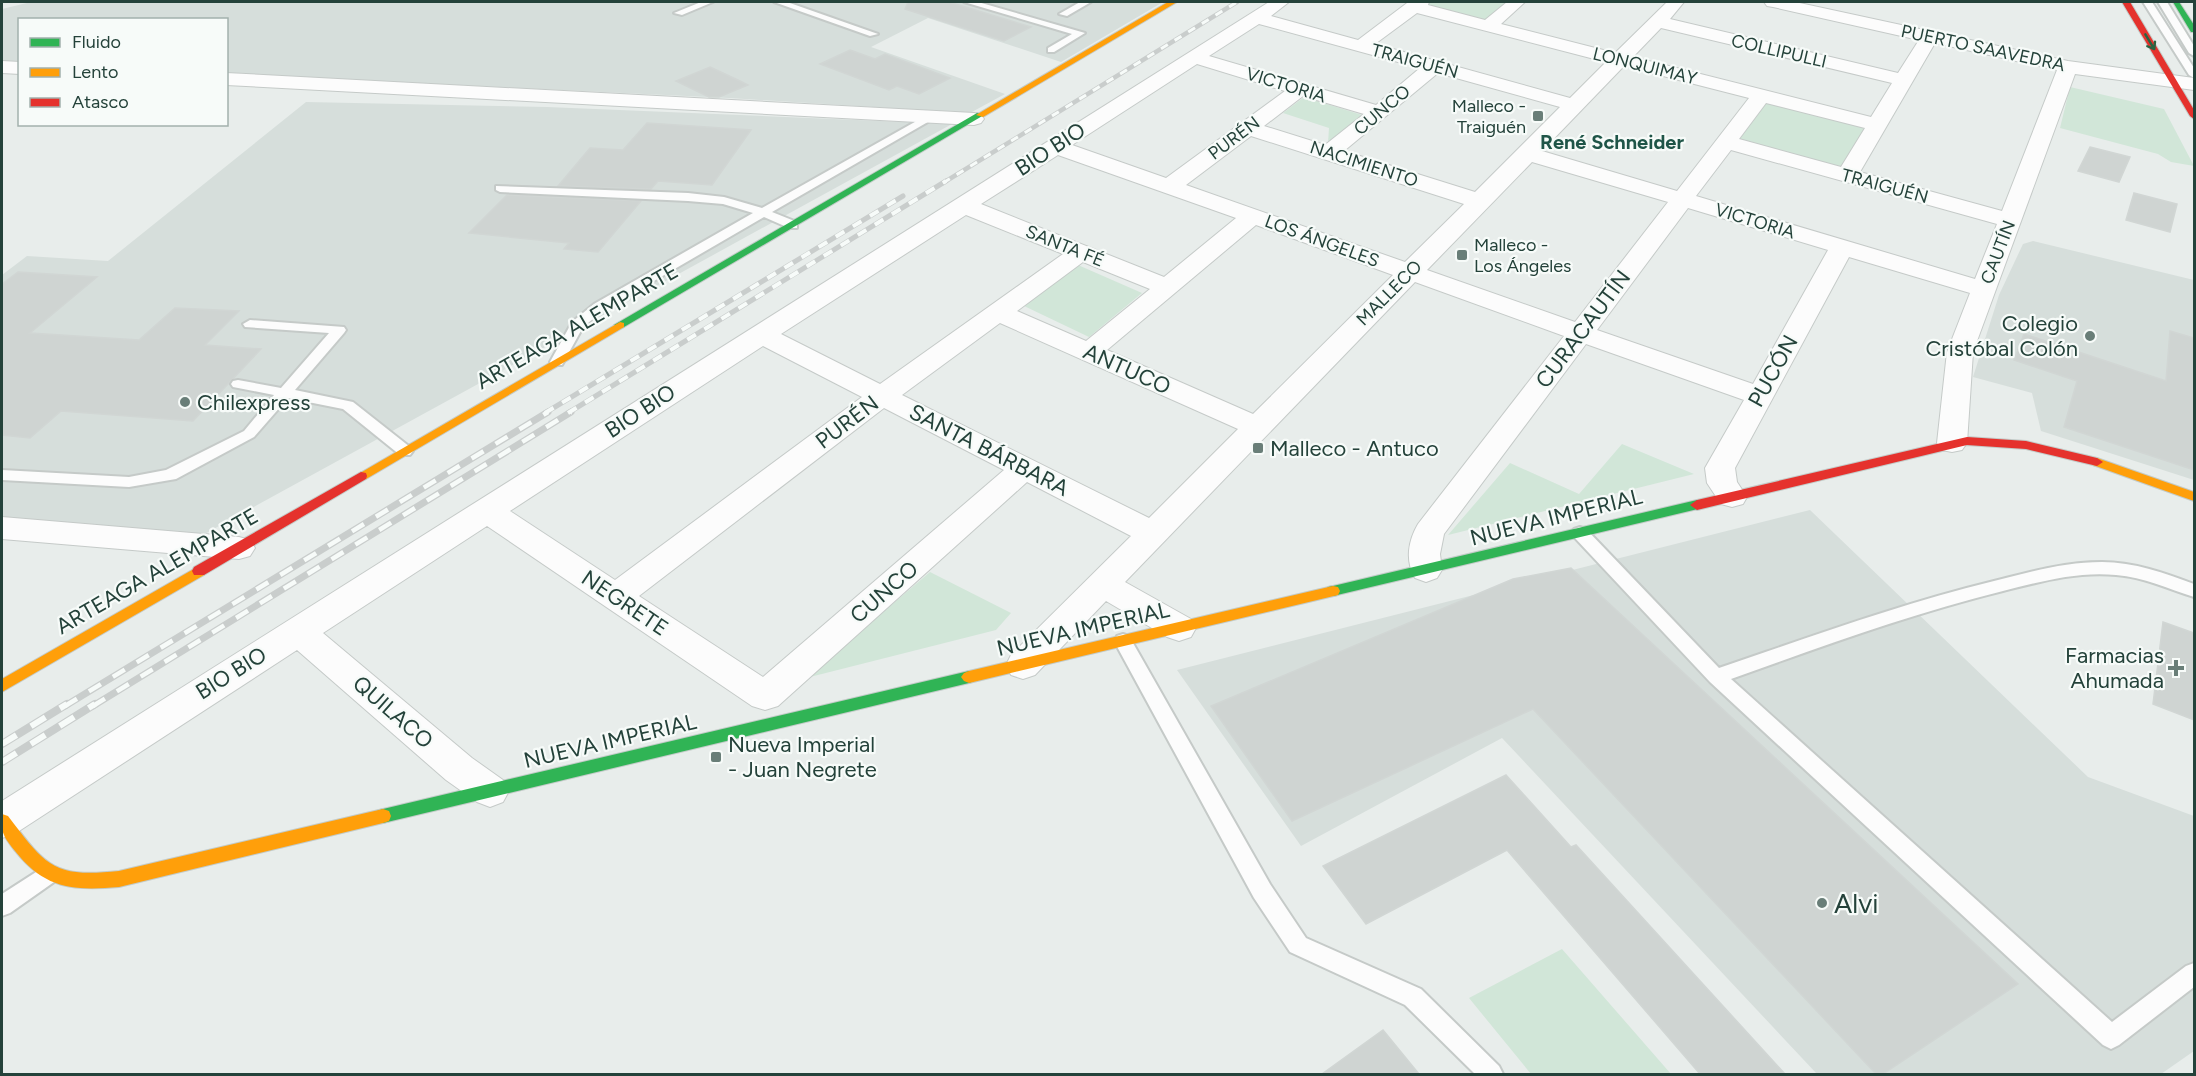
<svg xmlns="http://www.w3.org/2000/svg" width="2196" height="1076" font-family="Figtree,sans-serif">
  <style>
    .built { fill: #d6dedb }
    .green { fill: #d1e6d8 }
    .building { fill: #cfd4d2; stroke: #d1d6d4; stroke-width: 1.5 }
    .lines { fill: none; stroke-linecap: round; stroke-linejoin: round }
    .lane-casing { stroke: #c5cac8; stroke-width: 4 }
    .street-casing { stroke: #c5cac8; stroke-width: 2 }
    .fast-casing { stroke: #c3cbc8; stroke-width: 2 }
    .slow-casing { stroke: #c3cbc8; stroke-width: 2 }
    .jam-casing { stroke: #c3cbc8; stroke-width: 2 }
    .lane { fill: #fcfcfc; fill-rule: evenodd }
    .street { fill: #fcfcfc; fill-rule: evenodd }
    .fast { fill: #30b455; fill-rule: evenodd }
    .slow { fill: #ff9f0a; fill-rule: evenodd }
    .jam { fill: #e5322d; fill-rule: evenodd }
    .rail-far3-casing { stroke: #c9cdcc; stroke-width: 4.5 }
    .rail-far2-casing { stroke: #c9cdcc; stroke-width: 5 }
    .rail-far1-casing { stroke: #c9cdcc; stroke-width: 7 }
    .rail-casing { stroke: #c9cdcc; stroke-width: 8 }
    .rail-far3 { stroke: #f7fbf9; stroke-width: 3; stroke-dasharray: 8; stroke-linecap: butt }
    .rail-far2 { stroke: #f7fbf9; stroke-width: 4; stroke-dasharray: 10; stroke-linecap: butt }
    .rail-far1 { stroke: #f7fbf9; stroke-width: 4.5; stroke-dasharray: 14; stroke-linecap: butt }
    .rail { stroke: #f7fbf9; stroke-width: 6; stroke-dasharray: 17; stroke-linecap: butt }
    .oneway { stroke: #286442 }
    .poi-dot { fill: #697e78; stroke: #f7fbf9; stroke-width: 2 }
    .labels { text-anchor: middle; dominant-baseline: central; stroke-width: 4.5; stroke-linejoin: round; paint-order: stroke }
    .far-street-label { font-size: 18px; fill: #24423a; stroke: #f7fbf9 }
    .far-poi-label { font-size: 18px; fill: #24423a; stroke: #f7fbf9; text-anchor: end }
    .far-neighbourhood-label { font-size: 20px; font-weight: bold; fill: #1f5548; stroke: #f7fbf9 }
    .street-label { font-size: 22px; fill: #24423a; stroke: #f7fbf9 }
    .poi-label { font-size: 22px; fill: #24423a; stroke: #f7fbf9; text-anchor: start }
    .near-poi-label { font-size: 27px; fill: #24423a; stroke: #f7fbf9; text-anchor: start }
  </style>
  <rect width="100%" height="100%" fill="#e8edeb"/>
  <path class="built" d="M 31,2 L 1163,2 L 1061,62 L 928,18 L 871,47 L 1005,94 L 970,113 L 729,98 L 227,74 L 226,20 L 20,20 L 19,64 L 2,63 L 2,9 Z
    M 306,102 L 547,107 L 952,124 L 179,548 L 2,529 L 2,275 L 27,256 L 108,261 Z
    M 2033,241 L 2194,280 L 2194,480 L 2041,431 L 2032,393 L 1973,377 L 1999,295 L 2023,244 Z
    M 1810,510 L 2088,777 L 2194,816 L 2194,1051 L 2161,1074 L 1817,1074 L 1502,738 L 1301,846 L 1177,670 Z"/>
  <path class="green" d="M 1431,2 L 1514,2 L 1488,23 L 1423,7 Z
    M 2070,87 L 2164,109 L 2194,166 L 2171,162 L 2158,154 L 2060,128 Z
    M 1304,97 L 1362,115 L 1328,143 L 1329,128 L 1283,113 Z
    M 1766,101 L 1868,128 L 1842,169 L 1737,140 Z
    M 1078,265 L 1142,293 L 1089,337 L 1022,305 Z
    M 1622,444 L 1694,474 L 1448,535 L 1510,463 L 1579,494 Z
    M 930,572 L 1011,613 L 996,630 L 806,678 Z
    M 1562,949 L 1671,1074 L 1531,1074 L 1469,998 Z"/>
  <path class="building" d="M 908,2 L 949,2 L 1031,27 L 1004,41 L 905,9 Z
    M 850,50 L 875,59 L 885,54 L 950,78 L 919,94 L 897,86 L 889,90 L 820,64 Z
    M 710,67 L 740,81 L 748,85 L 719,97 L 709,97 L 676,81 Z
    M 647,123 L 751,130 L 712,185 L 658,181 L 651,189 L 558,186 L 590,148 L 623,150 Z
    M 2090,147 L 2130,157 L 2119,182 L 2078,171 Z
    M 2134,193 L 2177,204 L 2170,232 L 2126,220 Z
    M 507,195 L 641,201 L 598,252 L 564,249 L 569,243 L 469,233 Z
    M 18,272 L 97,277 L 30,333 L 139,340 L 175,308 L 239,311 L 205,345 L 261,349 L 193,421 L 61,411 L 30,438 L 2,435 L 2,284 Z
    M 2170,331 L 2194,338 L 2194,470 L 2064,427 L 2077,381 L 2014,360 L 2024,334 L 2166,381 Z
    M 1571,568 L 2018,984 L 1883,1074 L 1876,1074 L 1533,709 L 1292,821 L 1211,706 L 1513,579 Z
    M 2163,622 L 2194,633 L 2194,720 L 2153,704 Z
    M 1506,775 L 1571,847 L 1576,845 L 1785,1074 L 1700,1074 L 1507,850 L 1366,924 L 1323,866 Z
    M 1383,1030 L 1419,1074 L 1322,1074 Z"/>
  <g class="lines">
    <g class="lane-casing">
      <path id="lane" d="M 701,2 L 713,2 L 682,15 L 674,13 Z
        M 774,2 L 787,2 L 878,34 L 870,36 Z
        M 964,2 L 978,2 L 1085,33 L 1054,52 L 1048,52 L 1048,48 L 1072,34 Z
        M 1080,2 L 1091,2 L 1067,16 L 1059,14 Z
        M 2143,2 L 2152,2 L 2194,68 L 2194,78 L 2189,75 Z
        M 2158,2 L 2167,2 L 2194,46 L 2194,56 L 2189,53 Z
        M 929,114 L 933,115 L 933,119 L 772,212 L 797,222 L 797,228 L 789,228 L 764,217 L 604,310 L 583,327 L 562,365 L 552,365 L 550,362 L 572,322 L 594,304 L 753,213 L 723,204 L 688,201 L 500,192 L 496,190 L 496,186 L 688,193 L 724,197 L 762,208 Z
        M 250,320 L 344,327 L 346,330 L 344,333 L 295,390 L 353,402 L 410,447 L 413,451 L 410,455 L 400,455 L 343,409 L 288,398 L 254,437 L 176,479 L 129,487 L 2,480 L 2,470 L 129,477 L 166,470 L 244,431 L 274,395 L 233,387 L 231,384 L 233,381 L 238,380 L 281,388 L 329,333 L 245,327 L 243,324 Z
        M 1580,527 L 1586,529 L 1719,668 C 1810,637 1900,604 1994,581 C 2029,572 2065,562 2102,562 C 2134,562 2165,573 2194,584 L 2194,597 C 2168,589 2144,577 2116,575 C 2078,571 2039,582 2003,591 C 1910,614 1821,647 1731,679 L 2112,1022 L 2186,966 L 2194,963 L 2194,987 L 2119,1045 L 2111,1049 L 2103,1045 L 1710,682 L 1574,537 L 1572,533 L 1574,529 Z
        M 1123,634 L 1129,636 L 1270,884 L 1306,938 L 1421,989 L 1499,1066 L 1503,1074 L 1475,1074 L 1405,1005 L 1290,952 L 1254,898 L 1114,641 L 1117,636 Z
        M 47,865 L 54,868 L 58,875 L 54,882 L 10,913 L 2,916 L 2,894 Z"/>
    </g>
    <g class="street-casing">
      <path id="street" d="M 1269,2 L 1289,2 L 1271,16 L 1358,40 L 1407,3 L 1429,2 L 1428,5 L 1485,20 L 1507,2 L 1525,2 L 1501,24 L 1615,53 L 1667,2 L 1684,2 L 1670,19 L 1898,73 L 1919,40 L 1773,7 L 1767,6 L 1764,2 L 1795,2 L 2068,61 L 2194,78 L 2194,90 L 2075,74 L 1973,352 L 1967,443 L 1962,450 L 1952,452 L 1942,450 L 1937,443 L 1947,352 L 1970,293 L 1849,257 L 1735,468 L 1737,482 L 1747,497 L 1743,504 L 1732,507 L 1721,504 L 1707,483 L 1705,468 L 1744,400 L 1586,344 L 1444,534 L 1440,554 L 1442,570 L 1437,578 L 1426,582 L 1415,578 C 1405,561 1408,541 1418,524 L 1564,336 L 1415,282 L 1125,582 L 1191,619 L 1196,628 L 1191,637 L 1179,641 L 1167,637 L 1106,601 L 1035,675 L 1023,679 L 1011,675 L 1006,665 L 1011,655 L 1131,536 L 1027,482 L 778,706 L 765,710 L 752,706 L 487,526 L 323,633 L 472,758 L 503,780 L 509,791 L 503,802 L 490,807 L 477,802 L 446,780 L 297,650 L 16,833 L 2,838 L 2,801 ZM 1417,13 L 1606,62 L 1570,98 L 1375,44 ZM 1259,24 L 1420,68 L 1376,105 L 1209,56 ZM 1661,28 L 1892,83 L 1871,117 L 1633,57 ZM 1935,43 L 2057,70 L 2002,211 L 1860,172 ZM 1197,64 L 1285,91 L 1166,178 L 1072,145 ZM 1624,66 L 1749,98 L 1677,191 L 1542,151 ZM 1438,73 L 1560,107 L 1475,192 L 1344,151 ZM 1303,96 L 1364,114 L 1325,145 L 1264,126 ZM 1766,103 L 1865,128 L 1841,167 L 1739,139 ZM 1251,136 L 1464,204 L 1405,262 L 1186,185 ZM 1731,150 L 1997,224 L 1975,279 L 1696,196 ZM 1058,155 L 1236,218 L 1164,277 L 981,204 ZM 1532,162 L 1668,202 L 1575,322 L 1427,270 ZM 1688,208 L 1828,250 L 1753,384 L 1597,330 ZM 966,215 L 1063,254 L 880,384 L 781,334 ZM 1256,225 L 1393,275 L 1253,414 L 1107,350 ZM 1083,262 L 1150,289 L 1086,341 L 1017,311 ZM 1000,323 L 1238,429 L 1149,518 L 902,395 ZM 763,346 L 862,397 L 615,580 L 510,511 ZM 884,408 L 1004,470 L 763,677 L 639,596 Z
        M 2,61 L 20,62 L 20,74 L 2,73 Z
        M 226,73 L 974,113 L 981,115 L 984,119 L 981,123 L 974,125 L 226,85 Z
        M 2,517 L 239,537 L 250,540 L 255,548 L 250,556 L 239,559 L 2,539 Z"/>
    </g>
    <g class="fast-casing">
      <path id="fast" d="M 2173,2 L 2179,2 L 2194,25 L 2194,32 L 2191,32 Z
        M 977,113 L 984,115 L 624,327 L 620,328 L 614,325 Z
        M 1697,500 L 1702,502 L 1704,505 L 1702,508 L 1333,596 L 1328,595 L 1326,591 L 1328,587 L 1333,586 Z
        M 969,671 L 974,673 L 977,677 L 974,681 L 969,683 L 383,823 L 377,821 L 375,816 L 377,811 L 383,809 Z"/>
    </g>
    <g class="slow-casing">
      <path id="slow" d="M 1168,2 L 1177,2 L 983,117 L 976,115 Z
        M 620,322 L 624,323 L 624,327 L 366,479 L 356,479 L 355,476 Z
        M 2097,458 L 2194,492 L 2194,501 L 2093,465 L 2091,462 L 2093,459 Z
        M 199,566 L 204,567 L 206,571 L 204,575 L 2,692 L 2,679 Z
        M 1333,586 L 1338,587 L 1340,591 L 1338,595 L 969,683 L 964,681 L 961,677 L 964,673 L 969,671 Z
        M 383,809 L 389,811 L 391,816 L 389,821 L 383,823 L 119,887 C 73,891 45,889 15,851 C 4,837 0,832 2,814 L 8,816 C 46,866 53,878 119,871 Z"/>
    </g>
    <g class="jam-casing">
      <path id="jam" d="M 2122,2 L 2130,2 L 2194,110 L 2194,119 L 2190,116 Z
        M 1967,437 L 2026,441 L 2097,458 L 2103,462 L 2097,466 L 2026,449 L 1967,445 L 1697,510 L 1690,505 L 1697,500 Z
        M 361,472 L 366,473 L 367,476 L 366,479 L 204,575 L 194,575 L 192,571 L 194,567 Z"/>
    </g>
    <use href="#lane" class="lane"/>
    <use href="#street" class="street"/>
    <use href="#fast" class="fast"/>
    <use href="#slow" class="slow"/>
    <use href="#jam" class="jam"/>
    <g class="rail-far3-casing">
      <path id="rail-far3" d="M 943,183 L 1237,2"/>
    </g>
    <g class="rail-far2-casing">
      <path id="rail-far2" d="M 545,413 L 903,196
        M 568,413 L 946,181"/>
    </g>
    <g class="rail-far1-casing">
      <path id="rail-far1" d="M 65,706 L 548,412
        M 93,706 L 571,412"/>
    </g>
    <g class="rail-casing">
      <path id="rail" d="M 2,744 L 67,704
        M 2,762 L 95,704"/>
    </g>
    <use href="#rail-far3" class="rail-far3"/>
    <use href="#rail-far2" class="rail-far2"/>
    <use href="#rail-far1" class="rail-far1"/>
    <use href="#rail" class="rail"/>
  </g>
  <defs><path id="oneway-shaft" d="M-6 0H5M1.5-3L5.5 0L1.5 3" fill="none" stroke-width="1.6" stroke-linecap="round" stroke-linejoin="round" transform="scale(1.5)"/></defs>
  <use class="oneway" href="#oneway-shaft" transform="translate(2150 42) rotate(59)"/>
  <g class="poi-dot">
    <rect x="1532" y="110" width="12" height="12" rx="3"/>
    <rect x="1456" y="249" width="12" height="12" rx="3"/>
    <circle cx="2090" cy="336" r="6"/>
    <circle cx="185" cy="402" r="6"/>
    <rect x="1252" y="442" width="12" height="12" rx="3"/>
    <path d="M2173 659h6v6h6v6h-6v6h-6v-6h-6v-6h6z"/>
    <rect x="710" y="751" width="12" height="12" rx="3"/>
    <circle cx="1822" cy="903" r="6"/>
  </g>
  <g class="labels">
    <g class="far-street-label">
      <text transform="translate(1983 48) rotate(12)">PUERTO SAAVEDRA</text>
      <text transform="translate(1779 51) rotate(13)">COLLIPULLI</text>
      <text transform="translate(1415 61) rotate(15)">TRAIGUÉN</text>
      <text transform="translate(1645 66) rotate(14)">LONQUIMAY</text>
      <text transform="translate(1286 85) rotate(17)">VICTORIA</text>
      <text transform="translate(1382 110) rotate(-40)">CUNCO</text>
      <text transform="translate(1234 138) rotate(-37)">PURÉN</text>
      <text transform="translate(1364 164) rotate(18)">NACIMIENTO</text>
      <text transform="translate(1885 186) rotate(15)">TRAIGUÉN</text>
      <text transform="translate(1755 221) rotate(17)">VICTORIA</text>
      <text transform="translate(1322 241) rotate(20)">LOS ÁNGELES</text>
      <text transform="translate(1065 246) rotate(22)">SANTA FÉ</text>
      <text transform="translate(1998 252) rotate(-69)">CAUTÍN</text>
      <text transform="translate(1389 293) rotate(-45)">MALLECO</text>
    </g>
    <g class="far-poi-label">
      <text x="1526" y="106">Malleco -<tspan x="1526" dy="21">Traiguén</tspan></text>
      <text x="1474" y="245" text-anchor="start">Malleco -<tspan x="1474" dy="21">Los Ángeles</tspan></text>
    </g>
    <g class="far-neighbourhood-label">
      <text x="1612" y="142">René Schneider</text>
    </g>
    <g class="street-label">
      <text transform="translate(1050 149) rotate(-33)">BIO BIO</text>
      <text transform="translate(577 326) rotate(-30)">ARTEAGA ALEMPARTE</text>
      <text transform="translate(1583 329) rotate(-53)">CURACAUTÍN</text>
      <text transform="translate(1127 369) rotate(24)">ANTUCO</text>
      <text transform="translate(1773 371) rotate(-61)">PUCÓN</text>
      <text transform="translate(640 411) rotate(-33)">BIO BIO</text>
      <text transform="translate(847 422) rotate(-37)">PURÉN</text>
      <text transform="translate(989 450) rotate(27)">SANTA BÁRBARA</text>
      <text transform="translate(1556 517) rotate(-14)">NUEVA IMPERIAL</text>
      <text transform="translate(157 571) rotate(-30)">ARTEAGA ALEMPARTE</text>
      <text transform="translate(884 592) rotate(-41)">CUNCO</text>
      <text transform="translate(625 603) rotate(34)">NEGRETE</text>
      <text transform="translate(1083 629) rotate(-13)">NUEVA IMPERIAL</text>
      <text transform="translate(231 673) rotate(-32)">BIO BIO</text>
      <text transform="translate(393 712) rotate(41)">QUILACO</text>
      <text transform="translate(610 741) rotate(-13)">NUEVA IMPERIAL</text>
    </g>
    <g class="poi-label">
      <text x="2078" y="323" text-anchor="end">Colegio<tspan x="2078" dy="25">Cristóbal Colón</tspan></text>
      <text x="197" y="402">Chilexpress</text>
      <text x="1270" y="448">Malleco - Antuco</text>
      <text x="2164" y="655" text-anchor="end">Farmacias<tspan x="2164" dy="25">Ahumada</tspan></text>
      <text x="728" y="744">Nueva Imperial<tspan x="728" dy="25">- Juan Negrete</tspan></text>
    </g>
    <g class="near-poi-label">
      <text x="1834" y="903">Alvi</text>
    </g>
  </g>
  <rect width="2196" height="1076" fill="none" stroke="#24423a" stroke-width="6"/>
  <rect x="18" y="18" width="210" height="108" fill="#f7fbf9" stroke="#a3b1ad" stroke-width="1.5"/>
  <rect x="30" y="38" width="30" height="9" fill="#30b455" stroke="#a3b1ad" stroke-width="1.5"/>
  <text x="72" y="48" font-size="18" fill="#24423a">Fluido</text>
  <rect x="30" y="68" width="30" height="9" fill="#ff9f0a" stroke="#a3b1ad" stroke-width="1.5"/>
  <text x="72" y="78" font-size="18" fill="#24423a">Lento</text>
  <rect x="30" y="98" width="30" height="9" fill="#e5322d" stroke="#a3b1ad" stroke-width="1.5"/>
  <text x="72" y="108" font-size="18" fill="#24423a">Atasco</text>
</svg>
